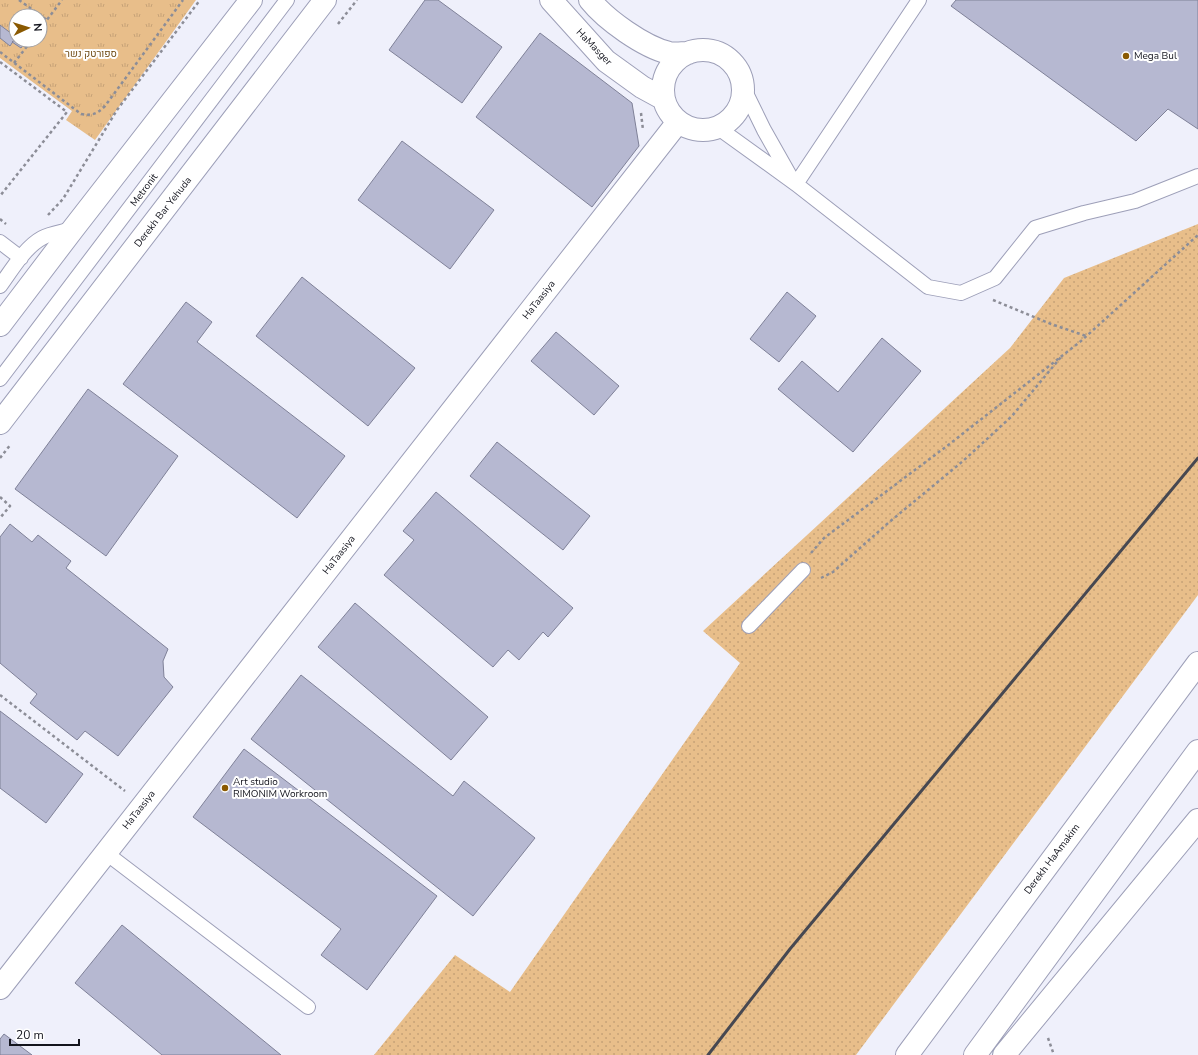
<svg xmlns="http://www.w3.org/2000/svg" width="1198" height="1055" font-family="'Nunito Sans',Heebo,sans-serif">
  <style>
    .grass { fill: url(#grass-dots) }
    .park { fill: url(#park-tufts); fill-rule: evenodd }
    .garden { fill: #e8be8a }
    .building { fill: #b6b8d1; stroke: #7f8198 }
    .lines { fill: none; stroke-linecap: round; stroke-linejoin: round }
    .service-casing { stroke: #9d9fb8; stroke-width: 16 }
    .minor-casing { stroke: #9d9fb8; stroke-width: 24 }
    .primary-casing { stroke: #9d9fb8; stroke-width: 24 }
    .trunk-casing { stroke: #9d9fb8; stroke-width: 24 }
    .path { stroke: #8c8d97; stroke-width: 2.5; stroke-dasharray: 3 3; stroke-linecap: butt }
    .service { stroke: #fff; stroke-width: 14 }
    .minor { stroke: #fff; stroke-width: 22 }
    .primary { stroke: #fff; stroke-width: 22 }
    .trunk { stroke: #fff; stroke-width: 22 }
    .rail { stroke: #474851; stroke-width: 3 }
    .poi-dot { fill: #8a5901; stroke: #fff; stroke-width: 1.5 }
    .labels { text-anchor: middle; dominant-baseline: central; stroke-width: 4; stroke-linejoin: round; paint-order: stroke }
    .street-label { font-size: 10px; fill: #13141d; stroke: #fff }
    .park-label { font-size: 10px; fill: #6f4a13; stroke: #fff }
    .poi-label { font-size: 10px; fill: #13141d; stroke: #fff; text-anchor: start }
  </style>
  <defs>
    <pattern id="grass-dots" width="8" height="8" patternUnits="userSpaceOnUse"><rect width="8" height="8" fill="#e8be8a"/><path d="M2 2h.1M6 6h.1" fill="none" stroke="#c6a277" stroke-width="1.8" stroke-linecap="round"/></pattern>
    <pattern id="park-tufts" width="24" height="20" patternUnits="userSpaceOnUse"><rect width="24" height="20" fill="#e8be8a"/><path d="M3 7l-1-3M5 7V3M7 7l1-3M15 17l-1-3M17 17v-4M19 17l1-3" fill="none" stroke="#c6a277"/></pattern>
  </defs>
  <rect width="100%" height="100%" fill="#eff0fb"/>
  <path class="grass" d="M 1198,224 L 1198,595 L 856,1055 L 374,1055 L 455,955 L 510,992 L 740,663 L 703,631 L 1010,348 L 1064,278 Z"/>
  <path class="park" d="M 0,0 L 196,0 L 95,140 L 66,120 L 72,111 L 0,58 ZM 16,16 L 40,16 L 40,40 L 16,40 Z"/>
  <path class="garden" d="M 81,0 L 99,0 L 93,9 Z"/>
  <path class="building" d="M 425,0 L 438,0 L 502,47 L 462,103 L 389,50 Z
    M 956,0 L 1198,0 L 1198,129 L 1168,109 L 1136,141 L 951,6 Z
    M 0,25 L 16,37 L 10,46 L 0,38 Z
    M 540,33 L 632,103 L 639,146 L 592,207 L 476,117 Z
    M 16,38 L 16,40 L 27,40 L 21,48 L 12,42 Z
    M 402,141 L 494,210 L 450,269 L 358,200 Z
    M 302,277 L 415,368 L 368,426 L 256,336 Z
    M 787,292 L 816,316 L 779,362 L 750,339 Z
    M 186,302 L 212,322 L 197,342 L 345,456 L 297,518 L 123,384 Z
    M 556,332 L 619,386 L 594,415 L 531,361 Z
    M 882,338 L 921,371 L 853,452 L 778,389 L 802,361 L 838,392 Z
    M 88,389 L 178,456 L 106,556 L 15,489 Z
    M 497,442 L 590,516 L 563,550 L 470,476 Z
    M 436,492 L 573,608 L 548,637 L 543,632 L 519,660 L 508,650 L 493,667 L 384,575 L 414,540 L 403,531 Z
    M 10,524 L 32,542 L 38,535 L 71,561 L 66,568 L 168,649 L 163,661 L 164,677 L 173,687 L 118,756 L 85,731 L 77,740 L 30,703 L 37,694 L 0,663 L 0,537 Z
    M 355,603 L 488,717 L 451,760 L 318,647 Z
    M 301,675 L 453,796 L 464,781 L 535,838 L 473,916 L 251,739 Z
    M 0,711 L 83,774 L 46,823 L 0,788 Z
    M 244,749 L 437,896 L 367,990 L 321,955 L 341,929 L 193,817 Z
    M 122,925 L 281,1055 L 162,1055 L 75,983 Z
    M 4,1034 L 32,1055 L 0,1055 L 0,1039 Z"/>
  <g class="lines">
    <g class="service-casing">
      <path id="service" d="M 742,85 L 764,130 L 790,176
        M 717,127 L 796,184 L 928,287 L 961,293 L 995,278 L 1035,228 L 1084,213 L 1135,201 L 1198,176
        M 796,184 L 919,0
        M 0,242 L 21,258
        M 0,286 C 11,271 25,247 42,238 C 51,233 63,232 72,229
        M 0,379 L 287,0
        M 749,626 L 803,570
        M 106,853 L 308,1007"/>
    </g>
    <g class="minor-casing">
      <path id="minor" d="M 551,0 L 606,61 L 642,87 L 664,99
        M 590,0 C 606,20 644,47 669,53 C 675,54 682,53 688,53
        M663 90a40 40 0 1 1 80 0a40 40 0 1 1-80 0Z
        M 0,988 L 678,122"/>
    </g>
    <g class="primary-casing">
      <path id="primary" d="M 0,325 L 73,229 L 251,0
        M 0,423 L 325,0"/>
    </g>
    <g class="trunk-casing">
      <path id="trunk" d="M 907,1055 L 1198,663
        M 975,1055 L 1198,751
        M 1004,1055 L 1198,820"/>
    </g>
    <path class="path" d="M 19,0 L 47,20
      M 338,24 L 357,0
      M 40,29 L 62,0
      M 0,52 L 81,114 C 92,116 97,114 105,106 L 183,0
      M 0,62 L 67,112 L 0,196
      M 14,63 L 32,40
      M 641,113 L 643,130
      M 48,215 L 63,199 L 117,110 L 200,0
      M 0,219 L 6,224
      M 993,300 L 1051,324 L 1086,336
      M 0,458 L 11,444
      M 0,497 L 10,506 L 0,518
      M 811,553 L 824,538 L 947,446 L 1081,341 L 1198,235
      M 821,578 L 833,572 L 887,524 L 963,461 L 1012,416 L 1061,357
      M 0,695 L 125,791
      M 1048,1038 L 1054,1055"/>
    <use href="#service" class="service"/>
    <use href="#minor" class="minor"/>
    <use href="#primary" class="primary"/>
    <use href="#trunk" class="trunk"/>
    <path class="rail" d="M 708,1055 L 790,949 L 1198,458"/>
  </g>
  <g class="poi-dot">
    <circle cx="1126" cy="56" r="4"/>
    <circle cx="225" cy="788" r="4"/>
  </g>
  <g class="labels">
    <g class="street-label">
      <text transform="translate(594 47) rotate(46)">HaMasger</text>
      <text transform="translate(144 190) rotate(-53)">Metronit</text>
      <text transform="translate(163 212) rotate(-52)">Derekh Bar Yehuda</text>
      <text transform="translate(539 300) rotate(-52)">HaTaasiya</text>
      <text transform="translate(339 555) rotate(-52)">HaTaasiya</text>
      <text transform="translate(139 810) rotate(-52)">HaTaasiya</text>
      <text transform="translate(1052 859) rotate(-53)">Derekh HaAmakim</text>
    </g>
    <g class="park-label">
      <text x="91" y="54">ספורטק נשר</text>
    </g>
    <g class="poi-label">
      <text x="1134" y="56">Mega Bul</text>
      <text x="233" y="782">Art studio<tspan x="233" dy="12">RIMONIM Workroom</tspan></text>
    </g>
  </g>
  <g transform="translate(28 28) rotate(86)"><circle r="19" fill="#ffffff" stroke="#a1a1a5"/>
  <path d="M0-3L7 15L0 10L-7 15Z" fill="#8a5901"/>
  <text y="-6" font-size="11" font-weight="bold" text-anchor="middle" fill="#13141d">N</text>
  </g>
  <path d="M10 1039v6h69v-6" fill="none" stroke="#13141d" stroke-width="2"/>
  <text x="16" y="1039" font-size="12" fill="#13141d" stroke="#ffffff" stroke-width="3" paint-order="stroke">20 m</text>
</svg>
